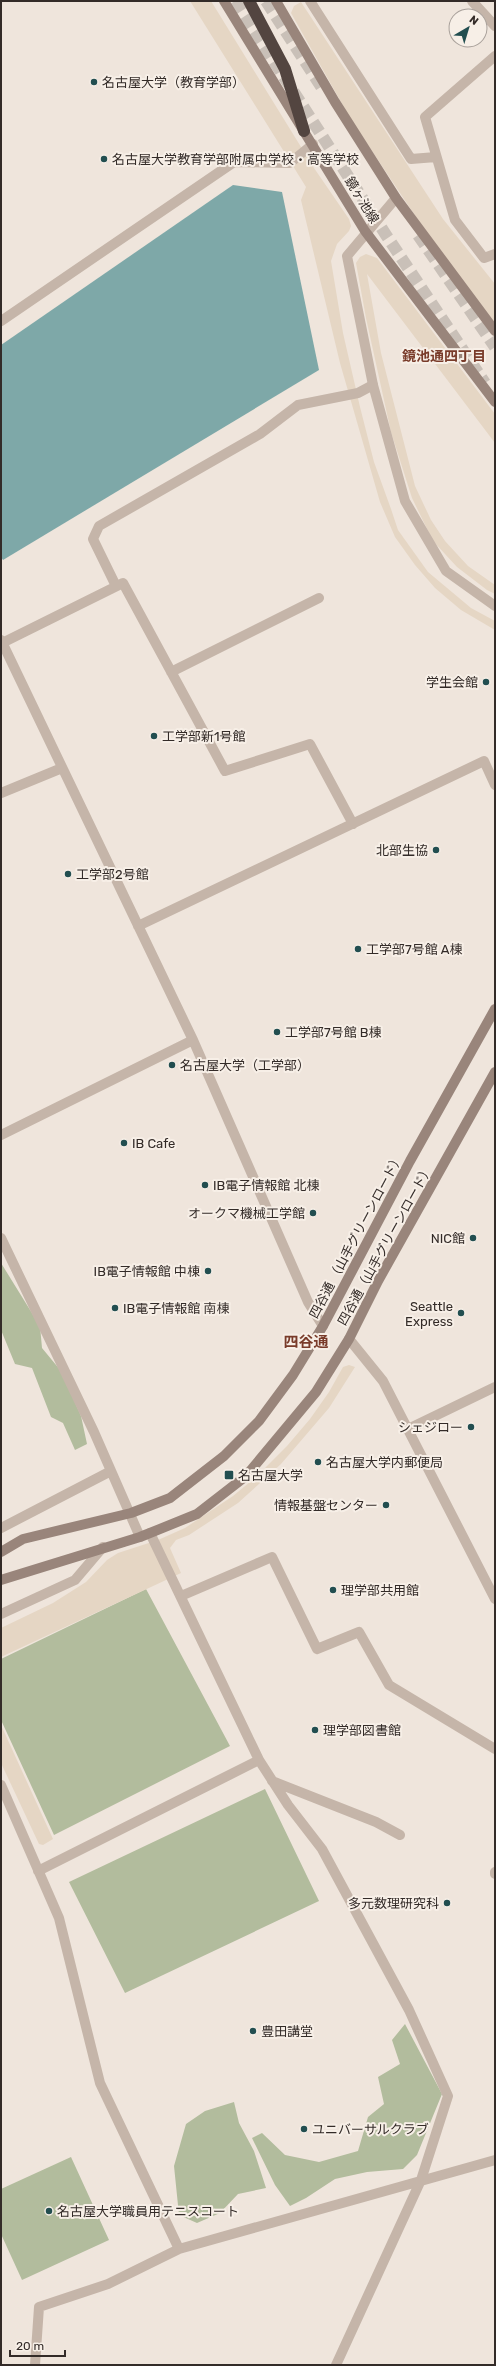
<svg xmlns="http://www.w3.org/2000/svg" width="496" height="2366" font-family="Rubik,'Noto Sans JP',sans-serif">
  <style>
    .green { fill: #b2bc9d }
    .plaza { fill: #e5d6c4 }
    .water { fill: #7ea8a8 }
    .lines { fill: none; stroke-linecap: round; stroke-linejoin: round }
    .highway-tunnel { stroke: #c9c0b8; stroke-width: 12; stroke-dasharray: 12 6; stroke-linecap: butt }
    .lane { stroke: #c5b5a9; stroke-width: 10 }
    .street { stroke: #c5b5a9; stroke-width: 10 }
    .secondary { stroke: #99857b; stroke-width: 10 }
    .highway { stroke: #534540; stroke-width: 12 }
    .poi-dot { fill: #224e50; stroke: #f7efe7; stroke-width: 1.5 }
    .labels { text-anchor: middle; dominant-baseline: central; stroke-width: 4; stroke-linejoin: round; paint-order: stroke }
    .poi-label { font-size: 13px; fill: #332b28; stroke: #f7efe7; text-anchor: start }
    .street-label { font-size: 13px; fill: #332b28; stroke: #f7efe7 }
    .neighbourhood-label { font-size: 14px; font-weight: bold; fill: #793b2a; stroke: #f7efe7 }
    .quarter-label { font-size: 15px; font-weight: bold; fill: #793b2a; stroke: #f7efe7 }
  </style>
  <rect width="100%" height="100%" fill="#efe5dc"/>
  <path class="green" d="M 1,1263 L 40,1326 L 42,1348 L 61,1371 L 81,1416 L 87,1444 L 75,1450 L 63,1423 L 51,1417 L 32,1368 L 15,1364 L 1,1330 Z
    M 146,1589 L 230,1746 L 54,1835 L 1,1720 L 1,1659 Z
    M 265,1789 L 319,1901 L 125,1993 L 69,1882 Z
    M 405,2024 L 442,2094 L 417,2155 L 403,2169 L 367,2172 L 335,2179 L 306,2198 L 290,2206 L 275,2185 L 252,2138 L 262,2133 L 285,2155 L 319,2162 L 358,2151 L 368,2117 L 384,2104 L 378,2077 L 400,2064 L 392,2040 Z
    M 234,2102 L 239,2123 L 254,2151 L 266,2188 L 238,2194 L 220,2213 L 197,2223 L 179,2215 L 174,2166 L 186,2124 L 205,2111 Z
    M 71,2157 L 109,2240 L 22,2280 L 1,2234 L 1,2189 Z"/>
  <path class="plaza" d="M 190,1 L 211,1 L 314,168 L 349,219 L 351,226 L 349,231 L 337,244 L 331,261 L 343,333 L 360,407 L 374,462 L 391,509 L 398,530 L 428,572 L 471,608 L 495,621 L 495,630 L 461,610 L 435,588 L 415,565 L 395,537 L 380,502 L 340,363 L 301,200 L 306,187 Z
    M 301,2 L 443,219 L 495,284 L 495,324 L 424,229 L 350,118 L 291,13 L 294,6 Z
    M 366,254 L 377,258 L 495,414 L 495,443 L 367,274 L 381,353 L 415,486 L 431,520 L 445,541 L 468,566 L 495,585 L 495,594 L 487,590 L 457,567 L 433,541 L 412,498 L 391,432 L 366,318 L 356,263 L 360,257 Z
    M 349,1365 L 355,1367 L 329,1408 L 281,1464 L 238,1503 L 189,1535 L 176,1540 L 170,1548 L 181,1573 L 1,1657 L 1,1628 L 53,1603 L 86,1582 L 107,1560 L 118,1553 L 158,1540 L 185,1528 L 233,1496 L 256,1477 L 287,1446 L 310,1419 L 329,1392 L 343,1367 Z
    M 1,1725 L 53,1839 L 43,1845 L 39,1844 L 1,1763 Z"/>
  <path class="water" d="M 233,185 L 282,192 L 319,370 L 3,560 L 1,557 L 1,345 Z"/>
  <g class="lines">
    <path class="highway-tunnel" d="M 235,1 L 386,235 L 485,383
      M 266,1 L 324,91
      M 418,235 L 495,347"/>
    <path class="lane" d="M 1,321 L 234,162 L 290,163 L 313,144
      M 116,586 L 93,539 L 99,526 L 260,434 L 298,405 L 358,393 L 373,385
      M 1,640 L 193,1040 L 308,1302 L 323,1326
      M 2,643 L 123,583 L 225,771 L 310,744 L 353,824
      M 171,672 L 319,598
      M 1,793 L 62,768
      M 138,926 L 484,761 L 495,785
      M 1,1135 L 193,1040
      M 1,1238 L 94,1432 L 140,1537
      M 349,1339 L 383,1381 L 495,1599
      M 408,1429 L 495,1387
      M 1,1528 L 111,1471
      M 150,1533 L 259,1760 L 288,1805 L 322,1849 L 409,2010 L 448,2096 L 421,2180 L 336,2365
      M 181,1596 L 272,1557 L 317,1649 L 359,1632 L 389,1685 L 495,1749
      M 1,1614 L 75,1580 L 103,1547
      M 272,1781 L 376,1822 L 400,1835
      M 1,1785 L 59,1918 L 100,2083 L 179,2249
      M 38,1871 L 259,1760
      M 495,1872 L 495,1874
      M 35,2365 L 39,2307 L 108,2284 L 179,2249 L 495,2160"/>
    <path class="street" d="M 310,1 L 411,159 L 436,157
      M 472,1 L 495,26
      M 495,56 L 425,117 L 455,220 L 484,258 L 495,254
      M 396,198 L 347,256 L 373,385 L 405,501 L 446,571 L 495,606"/>
    <path class="secondary" d="M 224,1 L 365,231 L 495,402
      M 276,1 L 335,102 L 396,198 L 495,331
      M 1,1552 L 23,1539 L 131,1513 L 170,1498 L 224,1456 L 259,1421 L 293,1375 L 323,1326 L 410,1161 L 495,1009
      M 1,1580 L 140,1537 L 197,1514 L 246,1476 L 316,1392 L 349,1339 L 378,1281 L 495,1072"/>
    <path class="highway" d="M 249,1 L 285,69 L 304,131"/>
  </g>
  <g class="poi-dot">
    <circle cx="94" cy="82" r="4"/>
    <circle cx="104" cy="159" r="4"/>
    <circle cx="486" cy="682" r="4"/>
    <circle cx="154" cy="736" r="4"/>
    <circle cx="436" cy="850" r="4"/>
    <circle cx="68" cy="874" r="4"/>
    <circle cx="358" cy="949" r="4"/>
    <circle cx="277" cy="1032" r="4"/>
    <circle cx="172" cy="1065" r="4"/>
    <circle cx="124" cy="1143" r="4"/>
    <circle cx="205" cy="1185" r="4"/>
    <circle cx="313" cy="1213" r="4"/>
    <circle cx="473" cy="1238" r="4"/>
    <circle cx="208" cy="1271" r="4"/>
    <circle cx="115" cy="1308" r="4"/>
    <circle cx="461" cy="1313" r="4"/>
    <circle cx="471" cy="1427" r="4"/>
    <circle cx="318" cy="1462" r="4"/>
    <rect x="224" y="1470" width="10" height="10" rx="2"/>
    <circle cx="386" cy="1505" r="4"/>
    <circle cx="333" cy="1590" r="4"/>
    <circle cx="315" cy="1730" r="4"/>
    <circle cx="447" cy="1903" r="4"/>
    <circle cx="253" cy="2031" r="4"/>
    <circle cx="304" cy="2129" r="4"/>
    <circle cx="49" cy="2211" r="4"/>
  </g>
  <g class="labels">
    <g class="poi-label">
      <text x="102" y="82">名古屋大学（教育学部）</text>
      <text x="112" y="159">名古屋大学教育学部附属中学校・高等学校</text>
      <text x="478" y="682" text-anchor="end">学生会館</text>
      <text x="162" y="736">工学部新1号館</text>
      <text x="428" y="850" text-anchor="end">北部生協</text>
      <text x="76" y="874">工学部2号館</text>
      <text x="366" y="949">工学部7号館 A棟</text>
      <text x="285" y="1032">工学部7号館 B棟</text>
      <text x="180" y="1065">名古屋大学（工学部）</text>
      <text x="132" y="1143">IB Cafe</text>
      <text x="213" y="1185">IB電子情報館 北棟</text>
      <text x="305" y="1213" text-anchor="end">オークマ機械工学館</text>
      <text x="465" y="1238" text-anchor="end">NIC館</text>
      <text x="200" y="1271" text-anchor="end">IB電子情報館 中棟</text>
      <text x="453" y="1306" text-anchor="end">Seattle<tspan x="453" dy="15">Express</tspan></text>
      <text x="123" y="1308">IB電子情報館 南棟</text>
      <text x="463" y="1427" text-anchor="end">シェジロー</text>
      <text x="326" y="1462">名古屋大学内郵便局</text>
      <text x="238" y="1475">名古屋大学</text>
      <text x="378" y="1505" text-anchor="end">情報基盤センター</text>
      <text x="341" y="1590">理学部共用館</text>
      <text x="323" y="1730">理学部図書館</text>
      <text x="439" y="1903" text-anchor="end">多元数理研究科</text>
      <text x="261" y="2031">豊田講堂</text>
      <text x="312" y="2129">ユニバーサルクラブ</text>
      <text x="57" y="2211">名古屋大学職員用テニスコート</text>
    </g>
    <g class="street-label">
      <text transform="translate(362 200) rotate(58)">鏡ヶ池線</text>
      <text transform="translate(356 1236) rotate(-62)">四谷通 （山手グリーンロード）</text>
      <text transform="translate(385 1245) rotate(-61)">四谷通（山手グリーンロード）</text>
    </g>
    <g class="neighbourhood-label">
      <text x="444" y="356">鏡池通四丁目</text>
    </g>
    <g class="quarter-label">
      <text x="306" y="1342">四谷通</text>
    </g>
  </g>
  <rect width="496" height="2366" fill="none" stroke="#332b28" stroke-width="4"/>
  <g transform="translate(468 28) rotate(38)"><circle r="19" fill="#f7efe7" stroke="#a9a19b"/>
  <path d="M0-3L7 15L0 10L-7 15Z" fill="#224e50"/>
  <text y="-6" font-size="11" font-weight="bold" text-anchor="middle" fill="#332b28">N</text>
  </g>
  <path d="M10 2350v6h55v-6" fill="none" stroke="#332b28" stroke-width="2"/>
  <text x="16" y="2350" font-size="12" fill="#332b28" stroke="#f7efe7" stroke-width="3" paint-order="stroke">20 m</text>
</svg>
